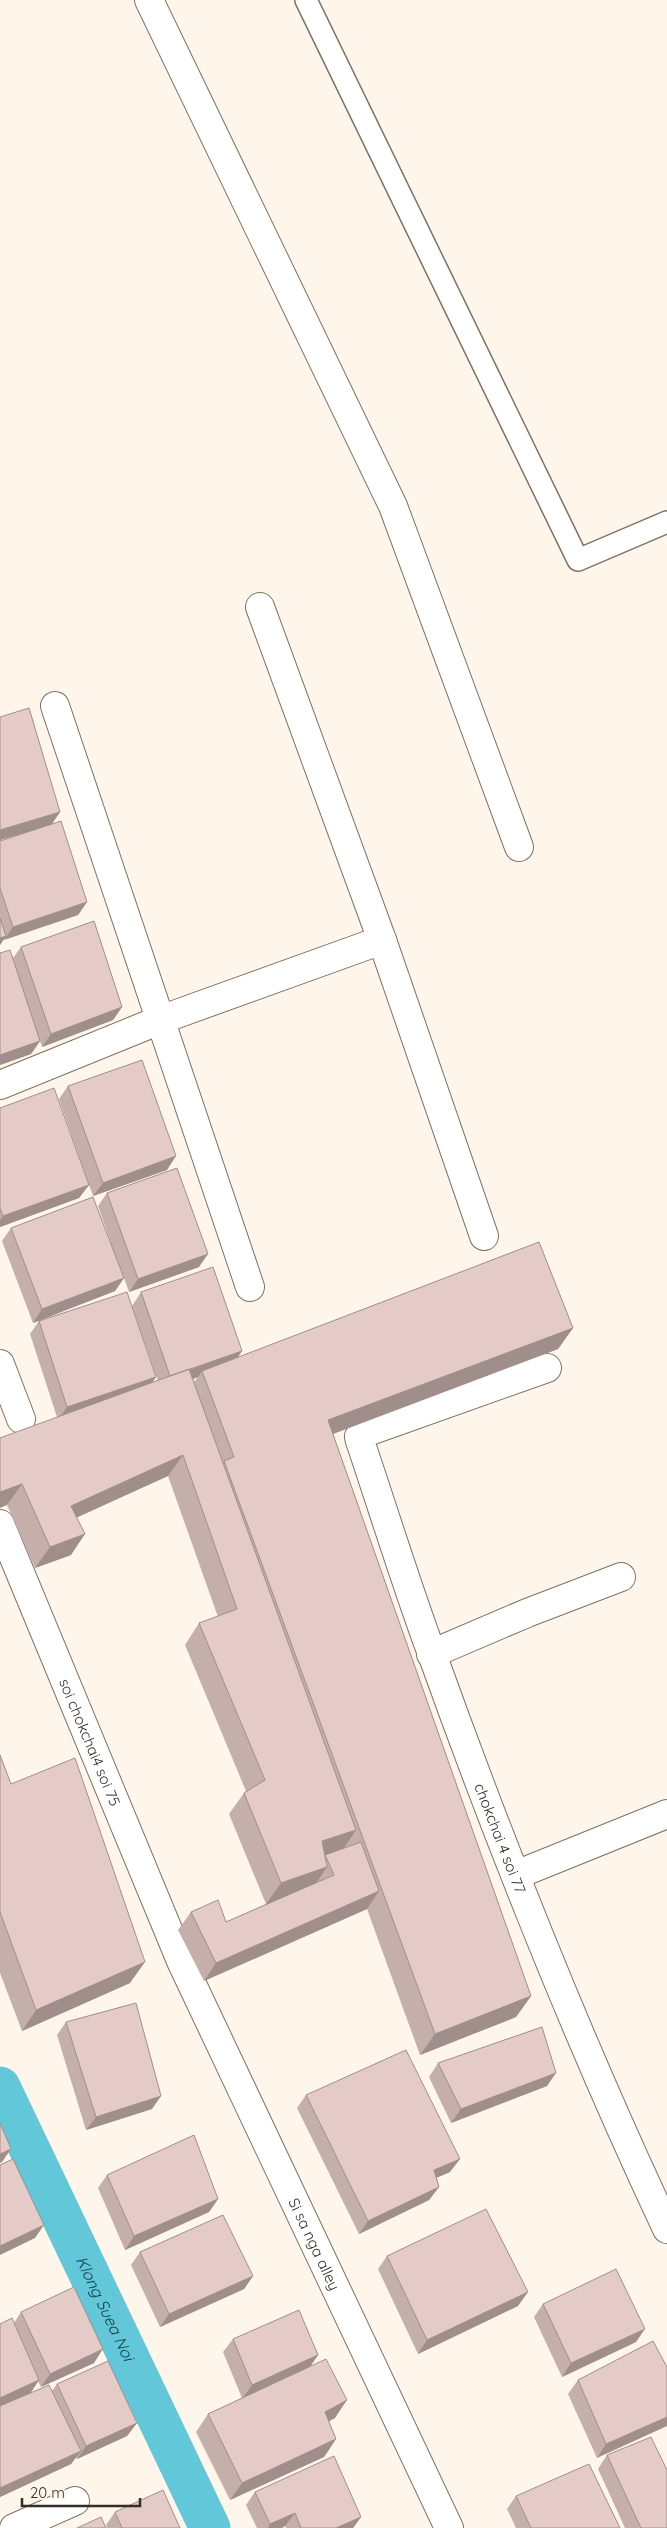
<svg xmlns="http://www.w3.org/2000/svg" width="667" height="2528" font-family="Quicksand,sans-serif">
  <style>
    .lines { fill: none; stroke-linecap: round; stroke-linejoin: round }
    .canal { stroke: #61c7d9; stroke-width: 41 }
    .lane-casing { stroke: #7e7262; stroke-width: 24 }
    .street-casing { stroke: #7e7262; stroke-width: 30 }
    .lane { stroke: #fff; stroke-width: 21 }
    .street { stroke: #fff; stroke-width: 28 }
    .wall { fill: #c4afab; fill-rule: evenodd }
    .shaded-wall { fill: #a08e8b }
    .building { fill: #e4cbc7; stroke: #a08e8b }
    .labels { text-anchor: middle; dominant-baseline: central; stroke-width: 4; stroke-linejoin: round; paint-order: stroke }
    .street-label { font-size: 15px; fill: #332e27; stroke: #fff6eb }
    .water-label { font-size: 16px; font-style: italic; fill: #103f47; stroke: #fff6eb }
  </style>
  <rect width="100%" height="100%" fill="#fff6eb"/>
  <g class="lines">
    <path class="canal" id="s1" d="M 0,2087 L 210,2528"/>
    <g class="lane-casing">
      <path id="lane" d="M 306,0 L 578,560 L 667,522"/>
    </g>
    <g class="street-casing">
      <g id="street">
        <path d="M 149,0 L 393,506 L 519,847"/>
        <path d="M 260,607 L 382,940 L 484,1236"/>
        <path d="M 55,706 L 250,1287"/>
        <path d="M 0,1085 L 160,1020 L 382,940"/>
        <path d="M 0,1364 L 21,1419"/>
        <path id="s2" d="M 547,1368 L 364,1433 L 359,1437 L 360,1441 C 384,1512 406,1584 432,1654 C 502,1849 579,2042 667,2229"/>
        <path id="s3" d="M 0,1524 L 181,1961 L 449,2528"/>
        <path d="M 431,1654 L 527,1613 L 621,1577"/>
        <path d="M 516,1875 L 667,1814"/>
        <path d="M 14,2528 L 75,2501"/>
      </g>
    </g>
    <use href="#lane" class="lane"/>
    <use href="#street" class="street"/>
  </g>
  <path class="wall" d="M 0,717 L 60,812 L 52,824 L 87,902 L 78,915 L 3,940 L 0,945 L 0,841 L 27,832 L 0,840 Z
    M 21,947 L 122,1007 L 113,1020 L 42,1047 L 40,1041 L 31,1054 L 0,1065 L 0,953 L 13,958 Z
    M 68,1086 L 167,1170 L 93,1196 L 59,1099 Z
    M 0,1108 L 89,1185 L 79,1198 L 0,1227 Z
    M 107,1193 L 199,1267 L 129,1292 L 124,1278 L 115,1291 L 33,1323 L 2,1241 L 11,1228 L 111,1243 L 98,1206 Z
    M 141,1292 L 242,1351 L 238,1357 L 573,1328 L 558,1349 L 333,1434 L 531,1996 L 516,2017 L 420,2055 L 367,1909 L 204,1981 L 178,1930 L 191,1912 L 226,1922 L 266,1904 L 229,1814 L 244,1793 L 246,1791 L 185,1645 L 199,1623 L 218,1617 L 168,1476 L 77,1517 L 71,1555 L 35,1568 L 7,1505 L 57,1417 L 30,1334 L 39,1321 L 156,1377 L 152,1383 L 158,1381 L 132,1306 ZM 198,1377 L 194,1382 L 193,1379 Z
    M 0,1755 L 11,1784 L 130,1983 L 22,2031 L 0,1973 Z
    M 66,2022 L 152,2109 L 86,2130 L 57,2035 Z
    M 438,2063 L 547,2086 L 451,2123 L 429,2077 Z
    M 306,2095 L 450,2172 L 436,2178 L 439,2187 L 429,2200 L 359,2234 L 297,2108 Z
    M 107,2175 L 218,2199 L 209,2212 L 125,2250 L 98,2188 Z
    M 140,2252 L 253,2276 L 244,2289 L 160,2327 L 131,2265 Z
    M 387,2256 L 518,2306 L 418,2354 L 378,2269 Z
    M 543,2304 L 636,2342 L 562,2377 L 534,2317 Z
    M 21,2312 L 94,2363 L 41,2387 L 38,2381 L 30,2393 L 52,2391 L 57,2384 L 137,2423 L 127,2436 L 77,2459 L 76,2457 L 71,2464 L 0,2497 L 0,2324 L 14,2323 Z
    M 233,2339 L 318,2355 L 310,2367 L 335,2418 L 329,2421 L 336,2439 L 324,2457 L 230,2500 L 196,2432 L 208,2414 L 242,2398 L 223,2352 Z
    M 667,2367 L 597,2458 L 568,2394 L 578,2380 Z
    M 607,2455 L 667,2528 L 625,2528 L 598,2469 Z
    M 255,2492 L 361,2517 L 353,2528 L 286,2528 L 285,2526 L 282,2528 L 257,2528 L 246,2505 Z
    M 516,2496 L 620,2528 L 516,2528 L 507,2509 Z
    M 115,2512 L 180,2528 L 107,2528 L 106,2525 Z"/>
  <path class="shaded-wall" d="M 60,812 L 51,825 L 0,840 L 0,830 Z
    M 87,902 L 78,915 L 4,940 L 13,927 Z
    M 6,936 L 0,945 L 0,938 Z
    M 122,1007 L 113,1020 L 42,1047 L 51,1034 Z
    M 40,1041 L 31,1054 L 0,1065 L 0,1055 Z
    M 176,1156 L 167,1170 L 93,1196 L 103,1183 Z
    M 89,1185 L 79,1198 L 0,1227 L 0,1220 L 3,1216 Z
    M 208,1254 L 199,1267 L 129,1292 L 138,1279 Z
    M 124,1278 L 115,1291 L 33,1323 L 42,1309 Z
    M 573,1328 L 558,1349 L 314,1441 L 328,1420 Z
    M 242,1351 L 233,1364 L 202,1371 L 198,1377 L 161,1390 L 170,1377 Z
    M 156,1377 L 147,1390 L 58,1420 L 67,1407 Z
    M 183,1455 L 168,1476 L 56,1527 L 71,1506 Z
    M 22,1484 L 7,1505 L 0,1508 L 0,1492 Z
    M 85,1534 L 71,1555 L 35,1568 L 50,1547 Z
    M 356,1830 L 342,1851 L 325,1855 L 322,1841 Z
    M 327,1867 L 313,1888 L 266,1904 L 281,1883 Z
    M 379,1891 L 367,1909 L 204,1981 L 216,1963 Z
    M 145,1962 L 130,1983 L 22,2031 L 36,2010 Z
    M 531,1996 L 516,2017 L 420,2055 L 435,2034 Z
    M 556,2073 L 547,2086 L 451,2123 L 461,2109 Z
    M 161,2096 L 152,2109 L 86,2130 L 96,2117 Z
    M 11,2149 L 2,2162 L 0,2163 L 0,2154 Z
    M 460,2159 L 450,2172 L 424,2183 L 434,2170 Z
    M 439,2187 L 429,2200 L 359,2234 L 368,2221 Z
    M 218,2199 L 209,2212 L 125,2250 L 134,2236 Z
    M 44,2225 L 35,2238 L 0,2255 L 0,2246 Z
    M 253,2276 L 244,2289 L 160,2327 L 169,2314 Z
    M 528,2292 L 518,2306 L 418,2354 L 427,2340 Z
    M 645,2329 L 636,2342 L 562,2377 L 571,2363 Z
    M 103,2349 L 94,2363 L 41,2387 L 50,2374 Z
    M 318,2355 L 309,2368 L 242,2399 L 252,2385 Z
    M 39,2380 L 30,2394 L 0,2407 L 0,2398 Z
    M 347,2400 L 335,2418 L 312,2430 L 325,2412 Z
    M 667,2417 L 667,2426 L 597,2458 L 606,2444 Z
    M 137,2423 L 127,2436 L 77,2459 L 86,2446 Z
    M 336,2439 L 324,2457 L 230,2500 L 242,2483 Z
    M 81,2451 L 71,2464 L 0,2497 L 0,2488 Z
    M 295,2513 L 285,2526 L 282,2528 L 268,2528 L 270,2524 Z
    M 361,2517 L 353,2528 L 336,2528 Z"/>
  <path class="building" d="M 29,708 L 60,812 L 0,830 L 0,717 Z
    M 61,821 L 87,902 L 13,927 L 0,888 L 0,841 Z
    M 0,918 L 6,936 L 0,938 Z
    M 94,921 L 122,1007 L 51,1034 L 21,947 Z
    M 10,950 L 40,1041 L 0,1055 L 0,953 Z
    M 142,1060 L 176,1156 L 103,1183 L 68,1086 Z
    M 54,1088 L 89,1185 L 3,1216 L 0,1208 L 0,1108 Z
    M 177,1168 L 208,1254 L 138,1279 L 107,1193 Z
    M 93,1197 L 124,1278 L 42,1309 L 11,1228 Z
    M 539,1242 L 573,1328 L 328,1420 L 531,1996 L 435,2034 L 224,1461 L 234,1457 L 202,1371 Z
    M 213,1267 L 242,1351 L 170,1376 L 141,1292 Z
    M 127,1292 L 156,1377 L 67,1407 L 39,1321 Z
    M 189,1369 L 356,1830 L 322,1841 L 327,1867 L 281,1883 L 244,1793 L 265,1780 L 199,1623 L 237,1609 L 183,1455 L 71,1506 L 85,1534 L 50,1547 L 22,1484 L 0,1492 L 0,1438 Z
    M 0,1755 L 11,1784 L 75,1758 L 145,1962 L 36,2010 L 0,1912 Z
    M 361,1842 L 379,1891 L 216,1963 L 191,1912 L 218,1900 L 226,1922 L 334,1875 L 325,1855 Z
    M 136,2003 L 161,2096 L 96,2117 L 66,2022 Z
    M 542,2027 L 556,2073 L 461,2109 L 438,2063 Z
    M 406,2050 L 460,2159 L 434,2170 L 439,2187 L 368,2221 L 306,2095 Z
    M 0,2123 L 11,2149 L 0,2154 Z
    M 194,2135 L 218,2199 L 134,2236 L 107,2175 Z
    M 13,2159 L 44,2225 L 0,2246 L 0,2165 Z
    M 486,2209 L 528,2292 L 427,2340 L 387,2256 Z
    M 223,2215 L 253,2276 L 169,2314 L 140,2252 Z
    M 616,2269 L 645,2329 L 571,2363 L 543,2304 Z
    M 74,2287 L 103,2349 L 50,2374 L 21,2312 Z
    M 299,2310 L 318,2355 L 252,2385 L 233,2339 Z
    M 12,2318 L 39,2380 L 0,2398 L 0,2324 Z
    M 653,2341 L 667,2367 L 667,2417 L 606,2444 L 578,2380 Z
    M 326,2359 L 347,2400 L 325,2412 L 336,2439 L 242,2483 L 208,2414 Z
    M 108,2361 L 137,2423 L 86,2446 L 57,2384 Z
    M 49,2385 L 81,2451 L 0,2488 L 0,2406 Z
    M 651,2437 L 667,2470 L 667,2528 L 641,2528 L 607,2455 Z
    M 334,2456 L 361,2517 L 336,2528 L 301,2528 L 295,2513 L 270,2524 L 255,2492 Z
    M 589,2464 L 620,2528 L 531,2528 L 516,2496 Z
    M 163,2490 L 180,2528 L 122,2528 L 115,2512 Z
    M 101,2517 L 106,2528 L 77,2528 Z"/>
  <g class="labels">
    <g class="street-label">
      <text stroke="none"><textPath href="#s3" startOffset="236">soi chokchai4 soi 75</textPath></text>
      <text stroke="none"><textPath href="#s2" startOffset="626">chokchai 4 soi 77</textPath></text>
      <text stroke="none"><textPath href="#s3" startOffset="786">Si sa nga alley</textPath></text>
    </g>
    <g class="water-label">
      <text stroke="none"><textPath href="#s1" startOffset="245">Klong Suea Noi</textPath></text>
    </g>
  </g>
  <path d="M22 2498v8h118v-8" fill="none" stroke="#332e27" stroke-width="2.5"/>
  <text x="30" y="2498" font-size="15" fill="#332e27" stroke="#fff6eb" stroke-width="4" paint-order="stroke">20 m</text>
</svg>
